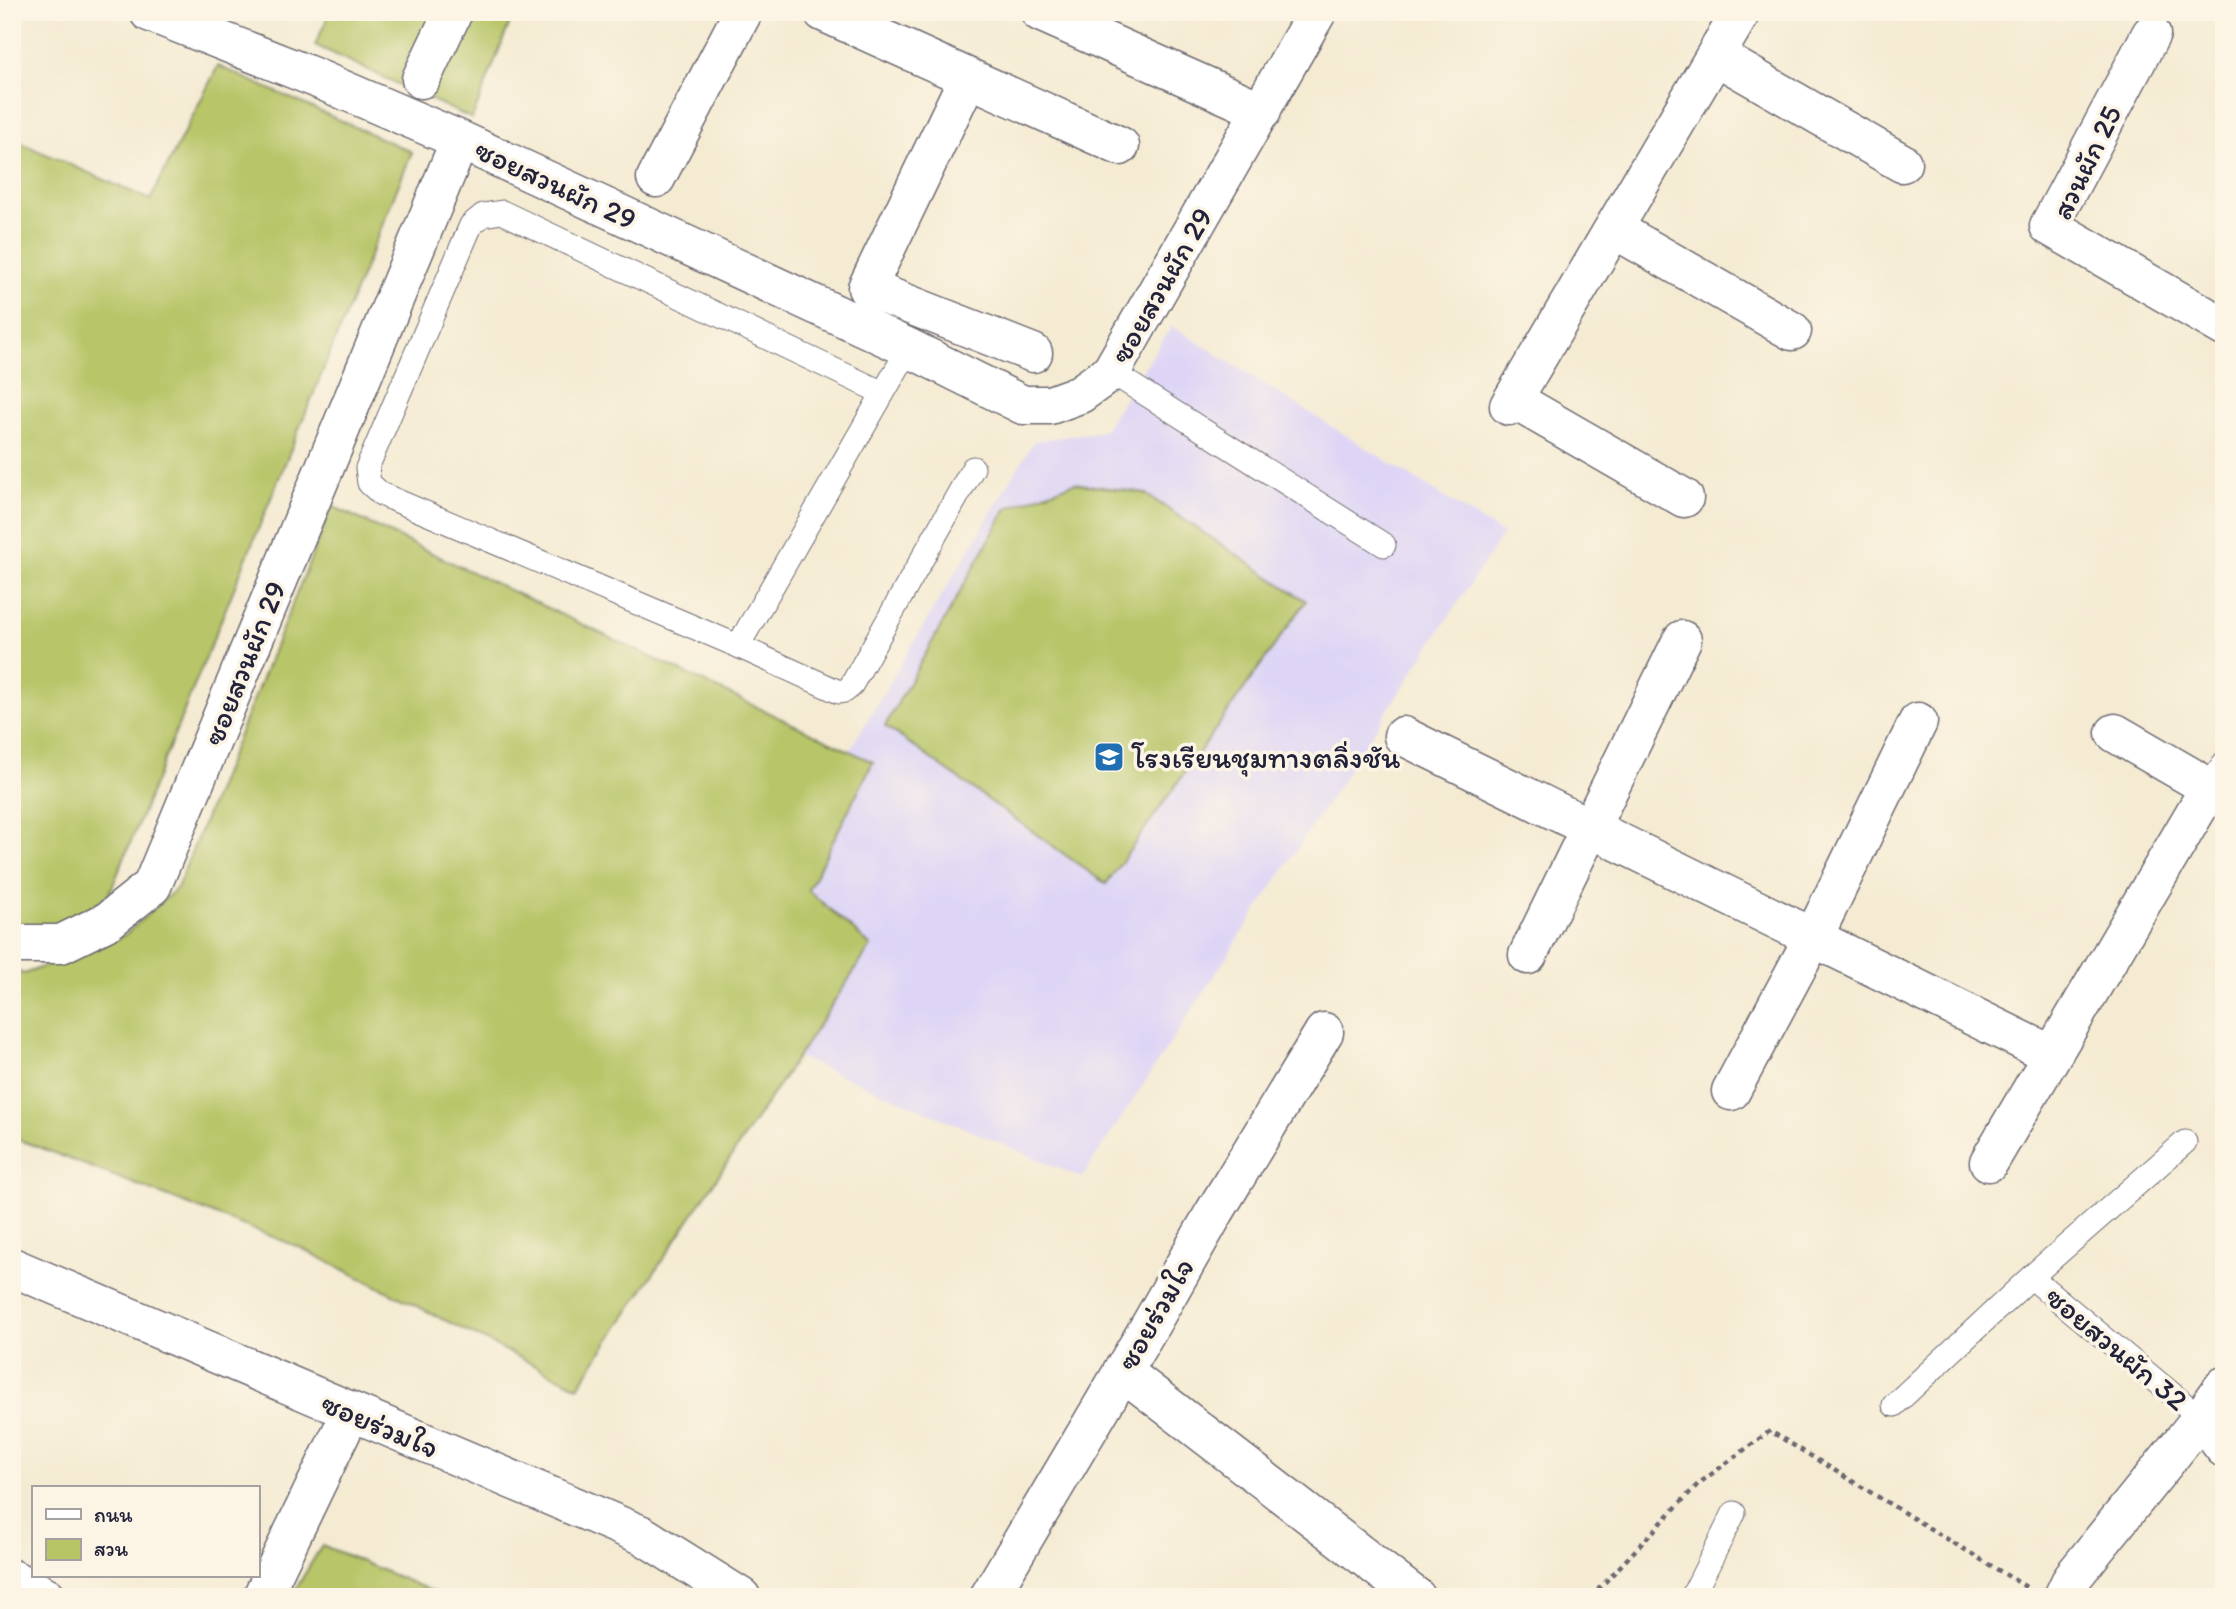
<svg xmlns="http://www.w3.org/2000/svg" width="2236" height="1609" font-family="Itim,'Playpen Sans Thai',sans-serif">
  <style>
    .built { fill: #ded5f6 }
    .green { fill: #b8c567; stroke: #6d7451; stroke-width: 2 }
    .lines { fill: none; stroke-linecap: round; stroke-linejoin: round }
    .service-casing { stroke: #6c6870; stroke-width: 25 }
    .minor-casing { stroke: #6c6870; stroke-width: 41 }
    .tertiary-casing { stroke: #6c6870; stroke-width: 41 }
    .path { stroke: #6c6870; stroke-width: 4.5; stroke-dasharray: 5 5; stroke-linecap: butt }
    .service { stroke: #fff; stroke-width: 23 }
    .minor { stroke: #fff; stroke-width: 38 }
    .tertiary { stroke: #fff; stroke-width: 38 }
    .labels { text-anchor: middle; dominant-baseline: central; stroke-width: 7; stroke-linejoin: round; paint-order: stroke }
    .street-label { font-size: 30px; fill: #22223b; stroke: #fcf5e5 }
    .poi-label { font-size: 30px; fill: #22223b; stroke: #fcf5e5; text-anchor: start }
  </style>
  <rect width="100%" height="100%" fill="#fcf5e5"/>
  <filter id="ink" filterUnits="userSpaceOnUse"><feTurbulence type="fractalNoise" baseFrequency=".0143" numOctaves="2"/><feDisplacementMap in="SourceGraphic" scale="14" xChannelSelector="R" yChannelSelector="G"/><feConvolveMatrix kernelMatrix="1 2 1 2 8 2 1 2 1" color-interpolation-filters="sRGB"/></filter>
  <filter id="wash" filterUnits="userSpaceOnUse"><feTurbulence type="fractalNoise" baseFrequency=".00686" numOctaves="4" result="noise"/><feDisplacementMap in="SourceGraphic" scale="28" xChannelSelector="R" yChannelSelector="G"/><feGaussianBlur stdDeviation="1.57" result="paint"/><feColorMatrix in="noise" values="0 0 0 0 0 0 0 0 0 0 0 0 0 0 0 0 0 1.4 0 .05"/><feComposite in="paint" operator="in"/></filter>
  <g filter="url(#wash)">
    <rect width="100%" height="100%" fill="#f5ebd3"/>
    <path class="built" d="M 1172,326 L 1503,534 L 1082,1178 L 798,1057 L 871,946 L 808,890 L 873,763 L 849,751 L 1034,441 L 1103,431 Z"/>
    <path class="green" d="M 330,12 L 514,12 L 472,119 L 315,45 Z
      M 218,66 L 412,152 L 109,895 L 36,944 L 12,934 L 12,139 L 150,200 Z
      M 1074,483 L 1144,493 L 1306,601 L 1106,884 L 885,726 L 1007,508 Z
      M 332,506 L 873,762 L 808,890 L 871,946 L 578,1387 L 299,1247 L 12,1137 L 12,970 L 24,974 L 125,935 L 177,888 Z
      M 322,1545 L 446,1597 L 291,1597 Z"/>
  </g>
  <g filter="url(#ink)">
    <g class="lines">
      <g class="service-casing">
        <path id="service" d="M 909,348 L 738,646 L 839,692 L 845,691 L 851,686 L 973,468
          M 1111,372 L 1384,545
          M 738,646 L 381,494 L 369,483 L 367,468 L 471,225 L 483,215 L 502,212 L 883,393
          M 2210,787 L 2224,763
          M 2185,1142 L 2031,1277 L 2201,1418
          M 1894,1405 L 2031,1277
          M 1692,1597 L 1734,1513"/>
      </g>
      <g class="minor-casing">
        <path id="minor" d="M 149,12 L 311,76 L 460,140
          M 823,12 L 1120,146
          M 1040,12 L 1262,111
          M 2151,34 L 2049,226 L 2224,327
          M 1716,56 L 1902,163
          M 968,78 L 867,288 L 1033,353
          M 421,79 L 453,12
          M 656,178 L 743,12
          M 1614,229 L 1792,331
          M 1514,400 L 1684,498
          M 1509,406 L 1741,12
          M 2115,733 L 2224,796
          M 1403,736 L 2052,1055
          M 12,944 L 61,944 L 108,921 L 152,886 L 460,140 L 909,348 L 1023,405 L 1050,405 L 1080,394 L 1111,372 L 1317,12
          M 1528,955 L 1682,640
          M 1731,1091 L 1813,938 L 1918,722
          M 1989,1162 L 2210,787
          M 12,1267 L 642,1535 L 741,1597
          M 1122,1371 L 1416,1597
          M 12,1579 L 47,1597
          M 262,1597 L 351,1412
          M 989,1597 L 1152,1322 L 1214,1213 L 1324,1032"/>
      </g>
      <g class="tertiary-casing">
        <path id="tertiary" d="M 2201,1418 L 2224,1448
          M 2063,1597 L 2072,1578 L 2201,1418 L 2224,1386"/>
      </g>
      <path class="path" d="M 1591,1597 L 1698,1484 L 1770,1431 L 2026,1587"/>
      <use href="#service" class="service"/>
      <use href="#minor" class="minor"/>
      <use href="#tertiary" class="tertiary"/>
    </g>
  </g>
  <defs>
    <g id="school-square" transform="scale(1.575)"><rect x="-9" y="-9" width="18" height="18" rx="4" fill="#1f6fb2" stroke="#fcf5e5"/><path d="M0-5L7-2L0 1L-7-2ZM-4 1L0 2.5L4 1V4Q0 6-4 4Z" fill="#fff"/></g>
  </defs>
  <g fill-rule="evenodd">
    <use href="#school-square" x="1109" y="757"/>
  </g>
  <g class="labels">
    <g class="street-label">
      <text transform="translate(2086 162) rotate(-64)">สวนผัก 25</text>
      <text transform="translate(556 184) rotate(25)">ซอยสวนผัก 29</text>
      <text transform="translate(1161 285) rotate(-60)">ซอยสวนผัก 29</text>
      <text transform="translate(244 663) rotate(-68)">ซอยสวนผัก 29</text>
      <text transform="translate(1155 1314) rotate(-60)">ซอยร่วมใจ</text>
      <text transform="translate(2117 1348) rotate(40)">ซอยสวนผัก 32</text>
      <text transform="translate(380 1425) rotate(23)">ซอยร่วมใจ</text>
    </g>
    <g class="poi-label">
      <text x="1132" y="757">โรงเรียนชุมทางตลิ่งชัน</text>
    </g>
  </g>
  <rect width="2236" height="1609" fill="none" stroke="#fcf5e5" stroke-width="42"/>
  <rect x="32" y="1486" width="228" height="91" fill="#fcf5e5" stroke="#a5a1a1" stroke-width="2"/>
  <rect x="46" y="1509" width="35" height="10" fill="#ffffff" stroke="#a5a1a1" stroke-width="2"/>
  <text x="94" y="1522" font-size="21" fill="#22223b">ถนน</text>
  <rect x="46" y="1539" width="35" height="21" fill="#b8c567" stroke="#a5a1a1" stroke-width="2"/>
  <text x="94" y="1556" font-size="21" fill="#22223b">สวน</text>
</svg>
